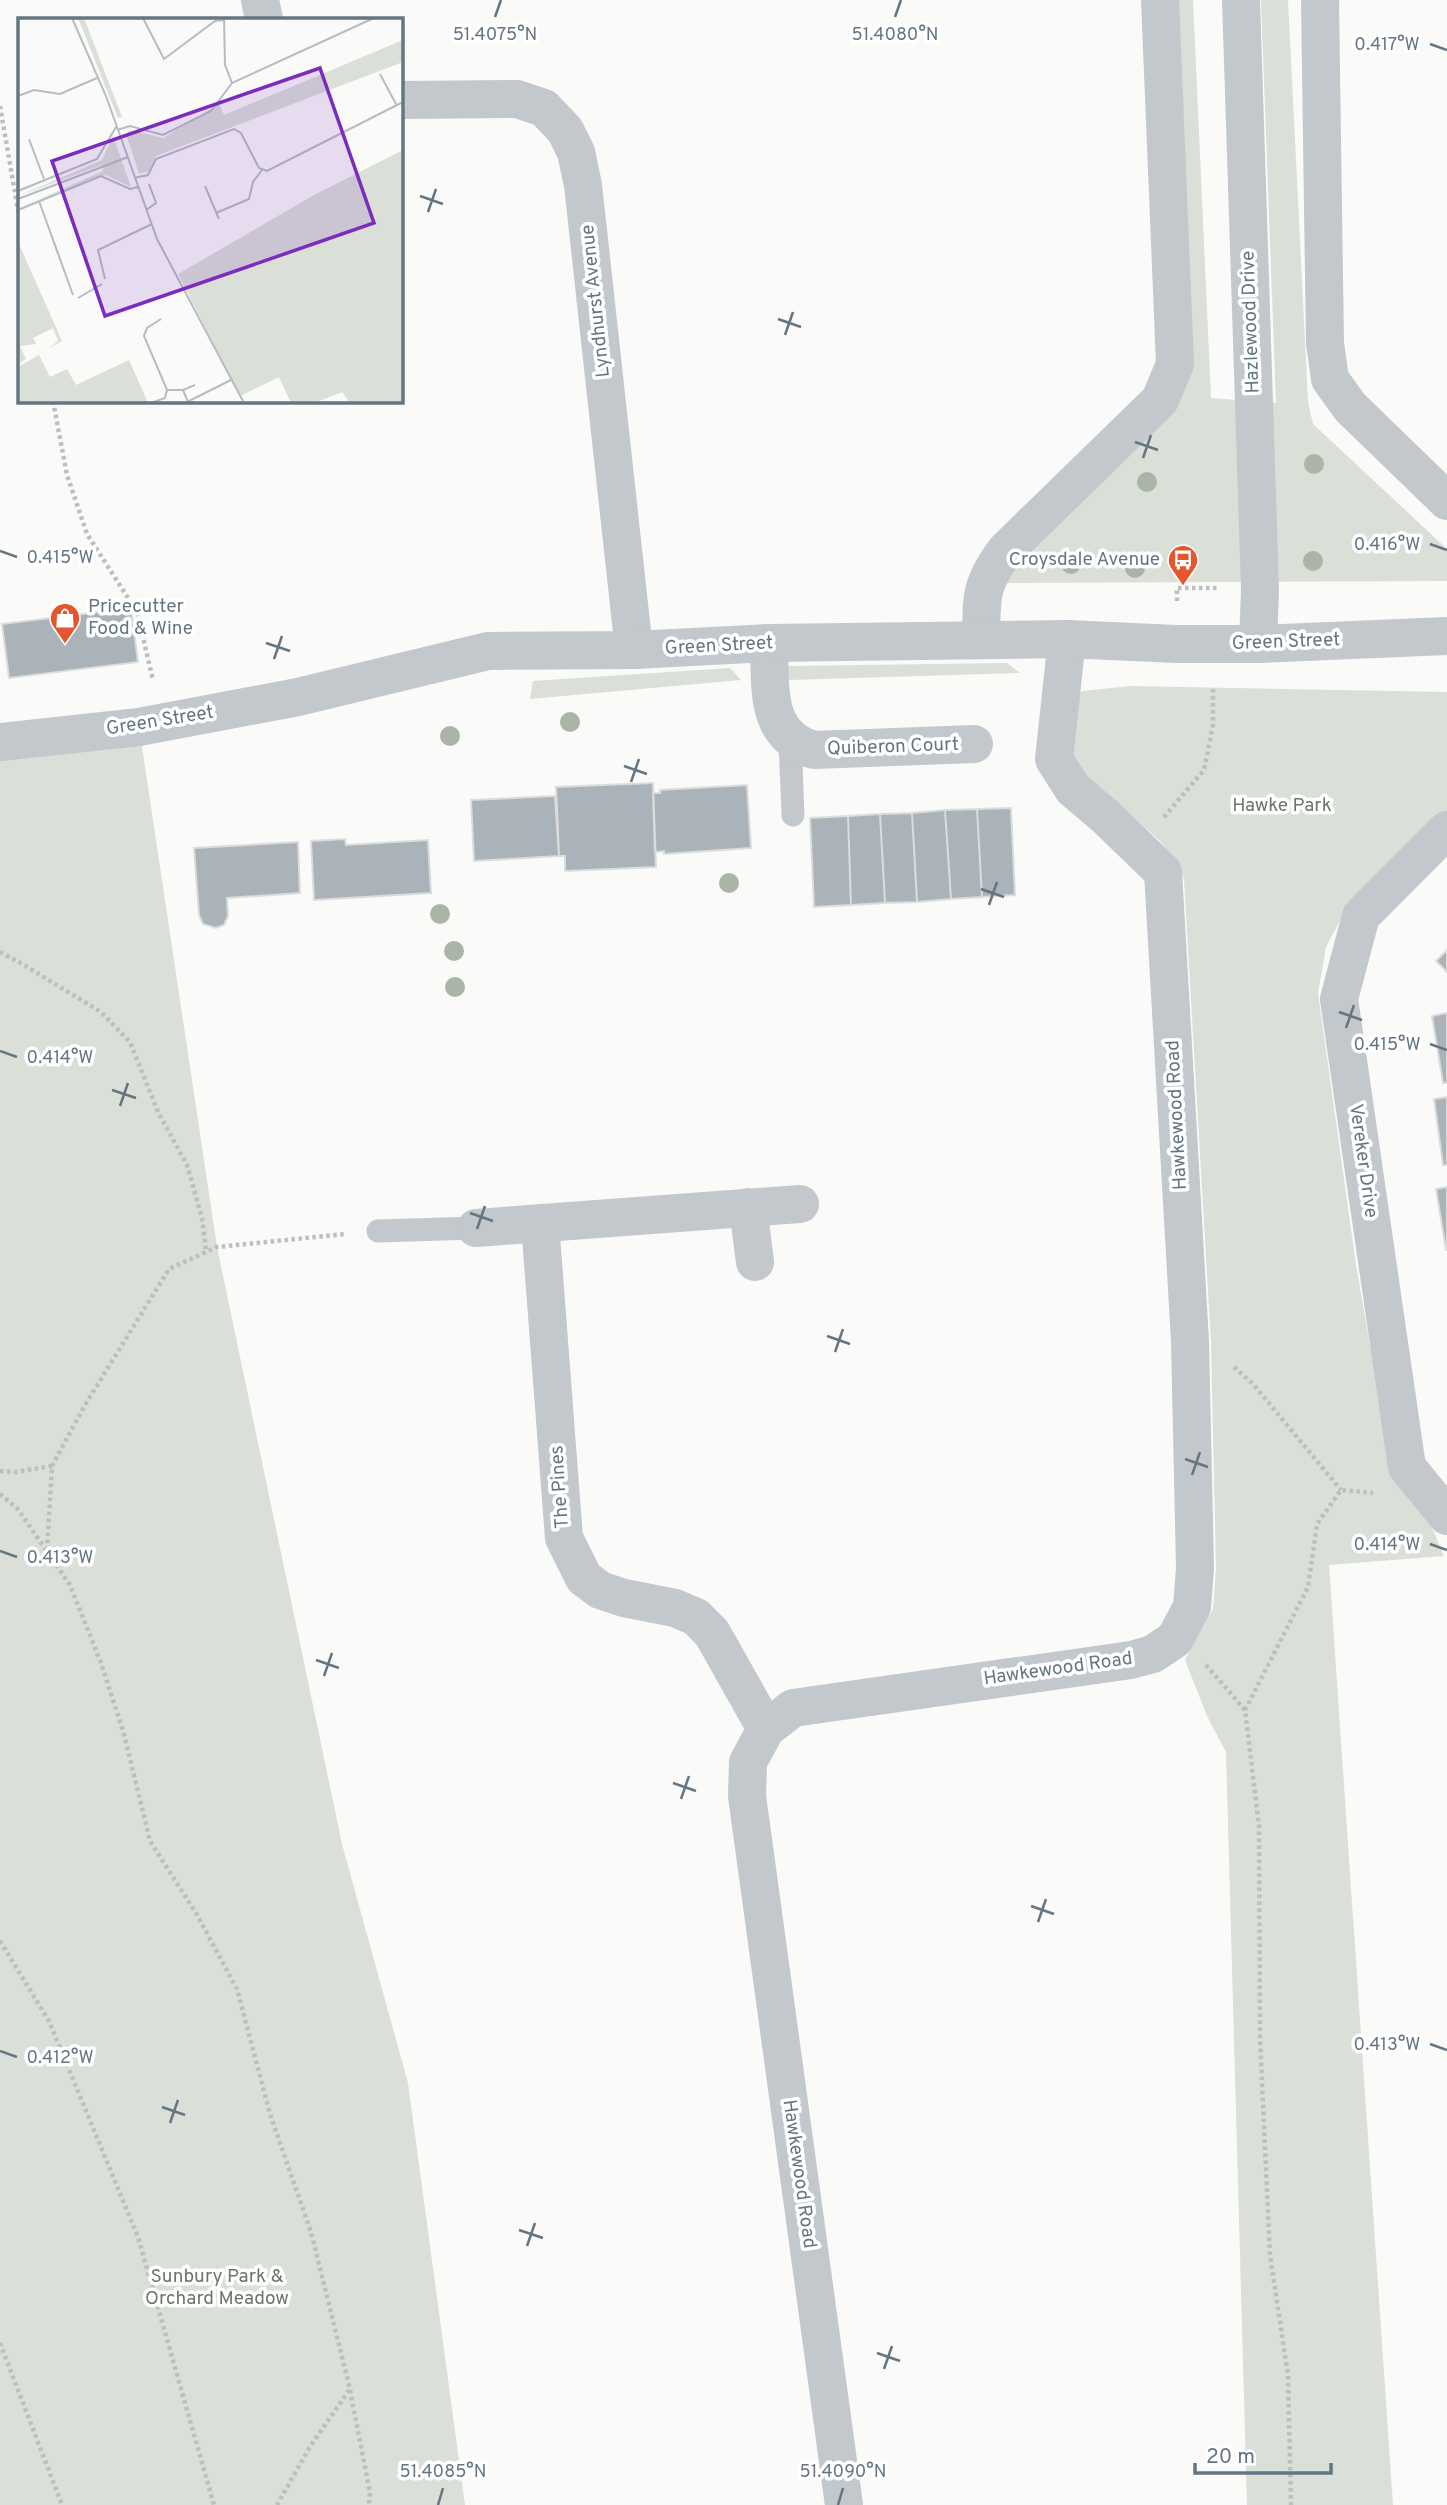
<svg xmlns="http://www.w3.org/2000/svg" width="1447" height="2505" font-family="Overpass,sans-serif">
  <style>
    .green { fill: #dadfd7 }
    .building { fill: #aab3b9; stroke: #dcdcda; stroke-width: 2 }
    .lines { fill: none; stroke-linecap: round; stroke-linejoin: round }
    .path { stroke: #bbbfc2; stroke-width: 4.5; stroke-dasharray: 3.5 3.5; stroke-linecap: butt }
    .service { stroke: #c3c8cc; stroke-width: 23 }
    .minor { stroke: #c3c8cc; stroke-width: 38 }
    .tertiary { stroke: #c3c8cc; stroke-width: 38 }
    .tree { fill: #aab4a7 }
    .ticks { fill: none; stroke: #657683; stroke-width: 2.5 }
    .labels { text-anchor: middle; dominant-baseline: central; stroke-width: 7; stroke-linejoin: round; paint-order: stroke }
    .street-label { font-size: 19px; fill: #657683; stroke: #fff }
    .poi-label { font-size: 19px; fill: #657683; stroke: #fff; text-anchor: end }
    .park-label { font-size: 19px; fill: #687a64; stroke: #fff }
    .inset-road { fill: none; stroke: #b5bdc2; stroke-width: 2 }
    .view { fill: #7b2cbf; fill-opacity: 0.15; stroke: #7b2cbf; stroke-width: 3.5 }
    .inset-edge { fill: none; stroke: #657683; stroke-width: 3.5 }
    .ticks-label { font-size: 18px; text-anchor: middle; fill: #657683; stroke: #fff; stroke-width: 7; stroke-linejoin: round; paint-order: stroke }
  </style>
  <rect width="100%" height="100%" fill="#fafaf8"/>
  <path class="green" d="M 1166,0 L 1193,0 L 1211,398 L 1276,403 L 1261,0 L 1288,0 L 1308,402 L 1313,424 L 1447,549 L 1447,581 L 1001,583 L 1171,407 Z
    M 1007,663 L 1020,673 L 789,680 L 788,666 Z
    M 730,668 L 741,680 L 530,699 L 533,681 Z
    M 1131,686 L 1447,692 L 1447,812 L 1346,909 L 1326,947 L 1318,993 L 1356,1265 L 1393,1477 L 1431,1525 L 1444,1556 L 1329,1565 L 1393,2505 L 1247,2505 L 1226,1752 L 1207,1716 L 1185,1660 L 1213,1609 L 1216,1570 L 1211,1342 L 1184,880 C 1170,841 1142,826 1111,801 C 1096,788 1083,773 1069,759 L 1075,695 L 1082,691 Z
    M 139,727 L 217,1247 L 342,1844 L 408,2083 L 465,2505 L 0,2505 L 0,742 Z"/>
  <path class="building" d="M 131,608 L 138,662 L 9,678 L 2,624 Z
    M 653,783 L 656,867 L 565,871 L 565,856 L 559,856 L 556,787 Z
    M 747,785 L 751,848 L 664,854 L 664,851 L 655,852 L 653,793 L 660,793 L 660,790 Z
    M 555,796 L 559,856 L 474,861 L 471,800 Z
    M 1011,808 L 1015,895 L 982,897 L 977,809 Z
    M 977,809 L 982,897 L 951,899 L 945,810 Z
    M 945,810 L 951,899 L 917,902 L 912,813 Z
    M 912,813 L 917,902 L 885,903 L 880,814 Z
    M 880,814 L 885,903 L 851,905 L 848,816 Z
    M 848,816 L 851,905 L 814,907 L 810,818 Z
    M 345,839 L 346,845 L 428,840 L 431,893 L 314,900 L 311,841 Z
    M 298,842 L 300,893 L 227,898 L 228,916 L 224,925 L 216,928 L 203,924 L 199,915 L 194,848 Z
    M 1447,950 L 1447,972 L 1436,961 Z
    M 1447,1013 L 1447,1083 L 1443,1083 L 1432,1016 Z
    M 1447,1097 L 1447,1165 L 1443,1165 L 1434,1099 Z
    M 1447,1187 L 1447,1250 L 1446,1250 L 1436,1189 Z"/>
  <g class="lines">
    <path class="path" d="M 0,106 L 19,216
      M 53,401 L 67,475 L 87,534 L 137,612 L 153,680
      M 1177,601 L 1177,588 L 1219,588
      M 1164,817 L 1204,770 L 1213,725 L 1213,687
      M 0,952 L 19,962 L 101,1012 L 130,1042 L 158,1112 L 187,1165 L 202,1218 L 206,1250
      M 1234,1367 L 1253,1384 L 1341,1490
      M 0,1471 L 16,1472 L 52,1466
      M 0,1494 L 17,1508 L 70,1585 L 101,1663 L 124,1734 L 150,1841 L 196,1913 L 237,1989 L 270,2114 L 311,2232 L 350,2389 L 311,2445 L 277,2505
      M 47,1550 L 52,1466 L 85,1405 L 169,1269 L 217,1247 L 345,1234
      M 1206,1665 L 1245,1710 L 1259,1826 L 1260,2039 L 1270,2255 L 1288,2375 L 1291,2505
      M 1245,1710 L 1308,1587 L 1317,1524 L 1341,1490 L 1373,1493
      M 0,1941 L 49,2021 L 138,2237 L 214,2505
      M 0,2343 L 62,2505
      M 350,2390 L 370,2493 L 369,2505"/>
    <path class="service" d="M 790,740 L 793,815
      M 378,1231 L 476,1228"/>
    <path class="minor" d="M 260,0 L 264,19
      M 1241,0 L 1260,589 L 1258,644
      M 1320,0 L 1325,343 L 1330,379 L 1350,407 L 1447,501
      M 401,100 L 517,99 L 544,108 L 565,130 L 576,152 L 583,185 L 634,650
      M 981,640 C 982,597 979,587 1005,551 L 1160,400 L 1175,364 L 1160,0
      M 769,643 C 771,685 763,736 814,750 L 974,744
      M 1447,830 L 1361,916 L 1339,999 L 1407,1467 L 1447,1516
      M 748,1207 L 755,1262
      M 540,1223 L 564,1538 L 584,1578 L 600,1590 L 624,1598 L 675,1608 L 696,1617 L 712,1633 L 766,1729
      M 476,1228 L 800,1204
      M 844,2505 L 747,1796 L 748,1762 L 766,1729 L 793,1708 L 1131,1660 L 1153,1654 L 1175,1639 L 1192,1607 L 1195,1568 L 1190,1341 L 1163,872 L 1106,817 L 1073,789 L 1054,759 L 1067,639"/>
    <path class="tertiary" d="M 0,742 L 139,727 L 298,697 L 488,651 L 634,650 L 769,643 L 1067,639 L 1176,644 L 1258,644 L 1447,636"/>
  </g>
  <g class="tree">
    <circle cx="1314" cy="464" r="10"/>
    <circle cx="1147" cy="482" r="10"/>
    <circle cx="1313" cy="561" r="10"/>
    <circle cx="1071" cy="564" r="10"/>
    <circle cx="1135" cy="568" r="10"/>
    <circle cx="570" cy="722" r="10"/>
    <circle cx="450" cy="736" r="10"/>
    <circle cx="729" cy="883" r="10"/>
    <circle cx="440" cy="914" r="10"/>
    <circle cx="454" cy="951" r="10"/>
    <circle cx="455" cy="987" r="10"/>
  </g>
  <path class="ticks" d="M 495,17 L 501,0M 895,17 L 901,0M 1430,44 L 1447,50M 420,196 L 443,204M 428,212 L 436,189M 778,319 L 801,327M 785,335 L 793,312M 1135,442 L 1158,450M 1143,458 L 1151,435M 1430,544 L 1447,550M 0,551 L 17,557M 266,643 L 290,651M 274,659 L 282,636M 624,766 L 647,774M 631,782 L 639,759M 981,889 L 1004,897M 989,905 L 997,882M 1339,1012 L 1362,1020M 1346,1028 L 1354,1005M 1430,1044 L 1447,1050M 0,1051 L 17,1057M 112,1090 L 136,1098M 120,1106 L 128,1083M 470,1213 L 493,1221M 477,1229 L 485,1206M 827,1336 L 850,1344M 835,1352 L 843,1329M 1185,1459 L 1208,1467M 1192,1475 L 1200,1452M 1430,1544 L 1447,1550M 0,1551 L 17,1557M 316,1660 L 339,1668M 324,1676 L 332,1653M 673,1783 L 696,1791M 681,1799 L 689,1776M 1031,1906 L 1054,1914M 1038,1922 L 1046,1899M 1430,2044 L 1447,2050M 0,2051 L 17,2057M 162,2107 L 185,2115M 170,2123 L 178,2100M 519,2230 L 543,2238M 527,2246 L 535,2223M 877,2353 L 900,2361M 884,2369 L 892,2346M 438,2505 L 443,2488M 838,2505 L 843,2488"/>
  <defs>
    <g id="bus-pin" transform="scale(1.575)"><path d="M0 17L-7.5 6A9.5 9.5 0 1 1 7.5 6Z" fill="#e4572e" stroke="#fff"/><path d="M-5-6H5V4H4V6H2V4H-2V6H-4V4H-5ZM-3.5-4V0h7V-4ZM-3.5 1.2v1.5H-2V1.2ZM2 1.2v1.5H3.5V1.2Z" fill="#fff"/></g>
    <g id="shop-pin" transform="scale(1.575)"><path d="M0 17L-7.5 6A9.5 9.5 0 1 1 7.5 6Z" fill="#e4572e" stroke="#fff"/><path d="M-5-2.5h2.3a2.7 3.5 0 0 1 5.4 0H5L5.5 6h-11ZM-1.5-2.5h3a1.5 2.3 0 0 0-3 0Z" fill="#fff"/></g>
  </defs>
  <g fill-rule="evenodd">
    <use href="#bus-pin" x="1183" y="560"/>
    <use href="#shop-pin" x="65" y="618"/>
  </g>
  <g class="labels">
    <g class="street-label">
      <text transform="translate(596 301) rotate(-96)">Lyndhurst Avenue</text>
      <text transform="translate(1251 322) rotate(-92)">Hazlewood Drive</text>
      <text transform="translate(1286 642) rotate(-2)">Green Street</text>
      <text transform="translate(719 646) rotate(-3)">Green Street</text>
      <text transform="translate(160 721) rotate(-9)">Green Street</text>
      <text transform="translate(893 747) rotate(-2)">Quiberon Court</text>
      <text transform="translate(1177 1115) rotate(-93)">Hawkewood Road</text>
      <text transform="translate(1363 1161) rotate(82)">Vereker Drive</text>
      <text transform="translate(560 1487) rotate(-94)">The Pines</text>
      <text transform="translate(1058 1669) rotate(-8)">Hawkewood Road</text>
      <text transform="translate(799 2174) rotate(82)">Hawkewood Road</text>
    </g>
    <g class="poi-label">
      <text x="1160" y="560">Croysdale Avenue</text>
      <text x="88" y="607" text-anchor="start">Pricecutter<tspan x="88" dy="22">Food &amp; Wine</tspan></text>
    </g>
    <g class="park-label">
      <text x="1282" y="806">Hawke Park</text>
      <text x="217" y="2277">Sunbury Park &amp;<tspan x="217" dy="22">Orchard Meadow</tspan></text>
    </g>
  </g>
  <g transform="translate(18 18)">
    <rect width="385" height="385" fill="#fafaf8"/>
    <path d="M 60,0 L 66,0 L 104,99 L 100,100 ZM 385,22 L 385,44 L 138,138 L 131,153 L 121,156 L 108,116 L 112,112 L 145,120 L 201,86 L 206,97 ZM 95,118 L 113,169 L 88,157 L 0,191 L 85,153 L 84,147 L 0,178 L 84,142 ZM 385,132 L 385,385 L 332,385 L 324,374 L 296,385 L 273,385 L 261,359 L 222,378 L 160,256 L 296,177 ZM 0,224 L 44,323 L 30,331 L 40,323 L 35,310 L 15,320 L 18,326 L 2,328 L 8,341 L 0,346 ZM 21,337 L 32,359 L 49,351 L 58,367 L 111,342 L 130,385 L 0,385 L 0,349 Z" fill="#dadfd7"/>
    <path class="inset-road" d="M 54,0 L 88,78 L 139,221 L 226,385M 125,0 L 146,41 L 197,3 L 205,2M 206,0 L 207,47 L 214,65M 362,56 L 379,88M 0,78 L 16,72 L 42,76 L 79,60M 99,112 L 112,108 L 145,117 L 193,93 L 214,65 L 356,0M 11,121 L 26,161M 116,160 L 130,157 L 138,141 L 216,111 L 223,115 L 241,150 L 249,153 L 385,84M 187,168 L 201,201M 0,173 L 79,141 L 98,109M 0,181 L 110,139M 21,183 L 55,277M 0,192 L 83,158 L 112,171 L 120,169M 128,192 L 138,185 L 131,166M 198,195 L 231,181 L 235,164 L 244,152M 87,261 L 80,232 L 134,206M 60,280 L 84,266M 143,301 L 129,310 L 126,318 L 149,372 L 165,372M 170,384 L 165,372 L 177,367M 133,385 L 147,380 L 149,372M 167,385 L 213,362"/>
    <path class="view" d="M 302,50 L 356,205 L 87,298 L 34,143 Z"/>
    <rect width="385" height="385" class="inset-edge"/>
  </g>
  <g class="ticks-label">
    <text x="895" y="40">51.4080°N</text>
    <text x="495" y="40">51.4075°N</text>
    <text x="1387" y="50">0.417°W</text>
    <text x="1387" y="550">0.416°W</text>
    <text x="60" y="563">0.415°W</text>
    <text x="1387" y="1050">0.415°W</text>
    <text x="60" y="1063">0.414°W</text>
    <text x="1387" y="1550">0.414°W</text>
    <text x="60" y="1563">0.413°W</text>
    <text x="1387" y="2050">0.413°W</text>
    <text x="60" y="2063">0.412°W</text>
    <text x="443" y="2477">51.4085°N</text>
    <text x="843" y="2477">51.4090°N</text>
  </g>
  <path d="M1195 2463v10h136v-10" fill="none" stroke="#657683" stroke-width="3.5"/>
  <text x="1206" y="2463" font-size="21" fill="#657683" stroke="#ffffff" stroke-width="5" paint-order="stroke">20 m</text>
</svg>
